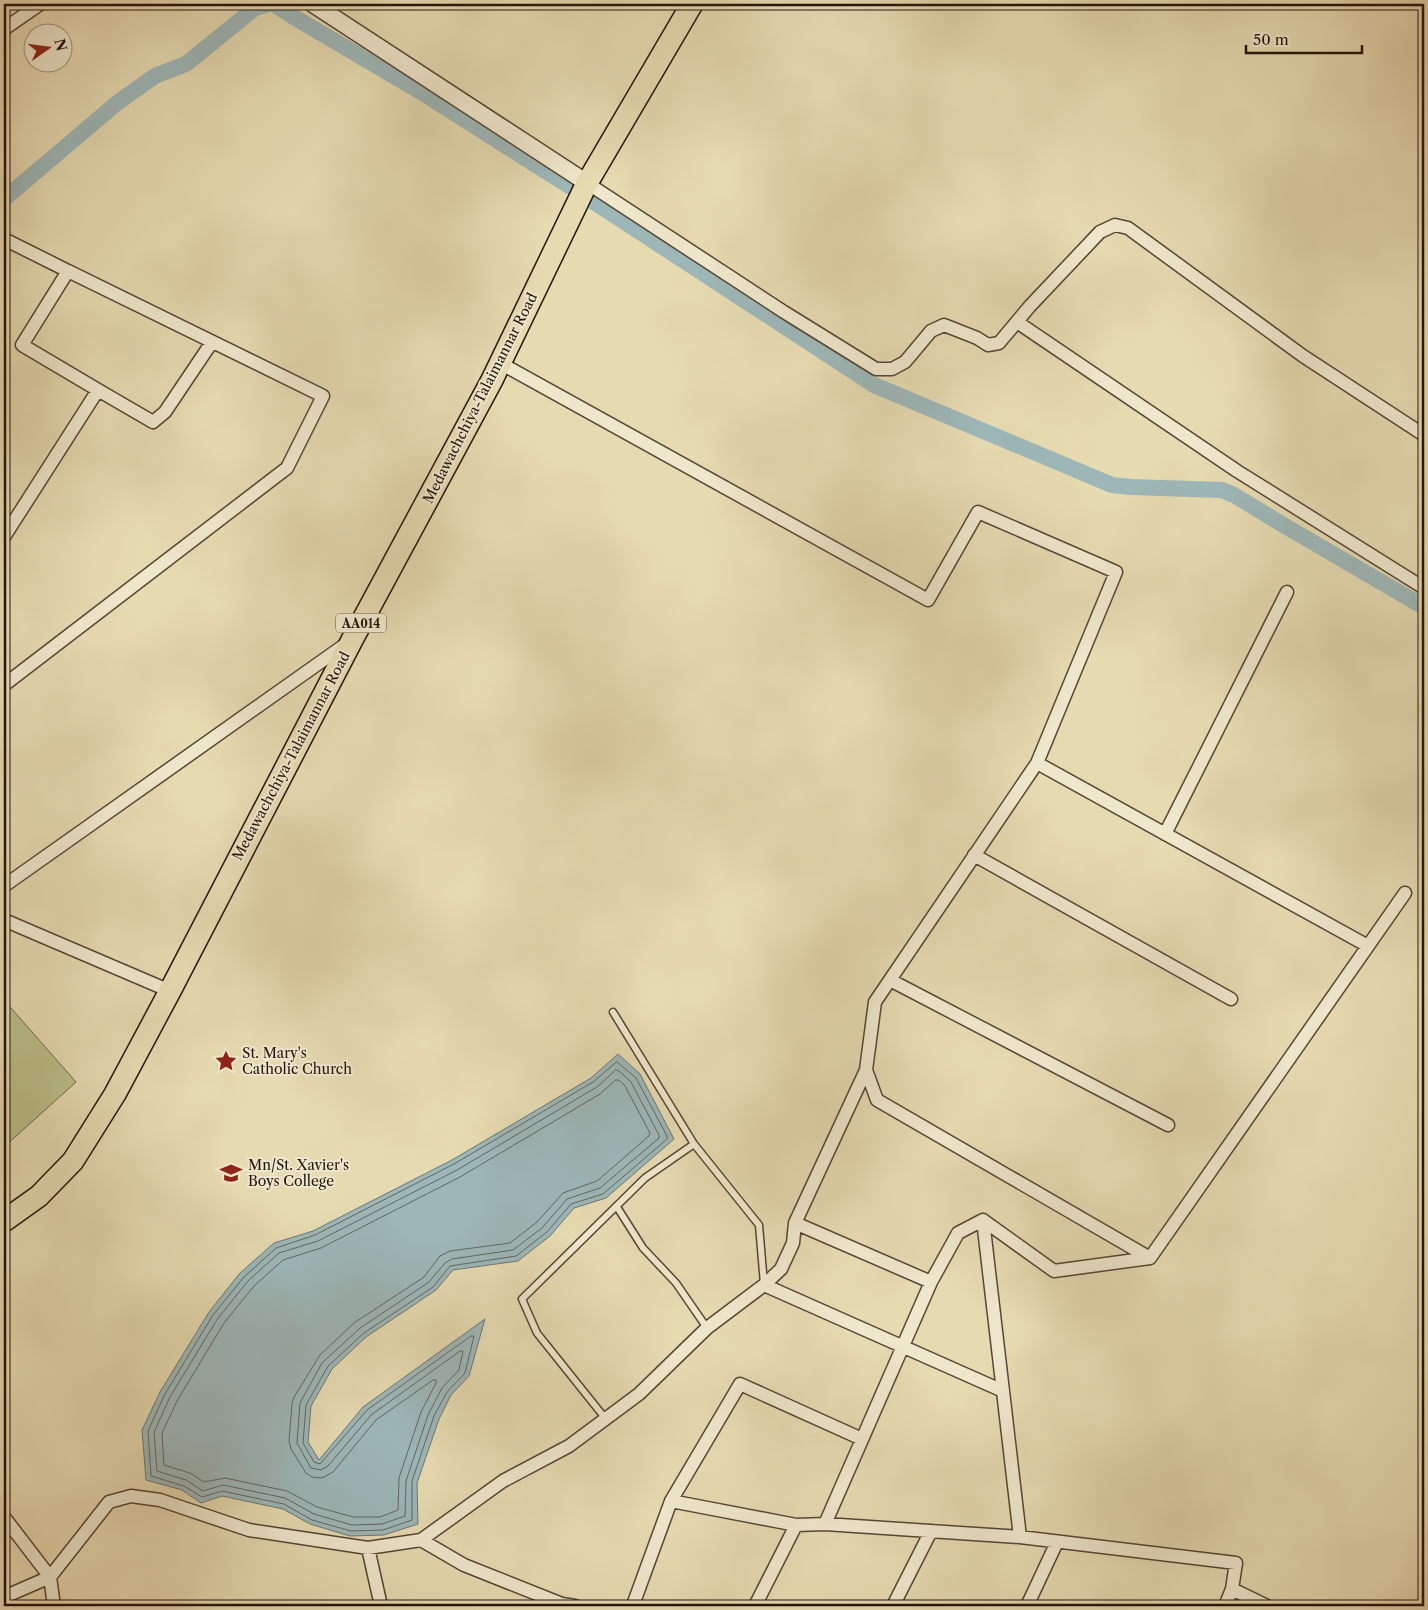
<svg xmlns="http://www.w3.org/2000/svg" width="1428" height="1610" font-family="'Libre Caslon Text',serif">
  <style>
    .green { fill: #babe88; stroke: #70694a }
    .water { fill: #9db7b8; stroke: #6d7673 }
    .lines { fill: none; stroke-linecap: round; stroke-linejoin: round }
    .shore { stroke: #616662; stroke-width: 1 }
    .canal { stroke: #9db7b8; stroke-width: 16 }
    .service-casing { stroke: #554635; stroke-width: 9 }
    .minor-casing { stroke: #554635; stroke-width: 15 }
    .tertiary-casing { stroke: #554635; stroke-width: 19 }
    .trunk-casing { stroke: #25140c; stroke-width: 24 }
    .service { stroke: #efe7cc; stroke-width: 6 }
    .minor { stroke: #efe7cc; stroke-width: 12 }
    .tertiary { stroke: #efe7cc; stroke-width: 16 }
    .trunk { stroke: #e6dab1; stroke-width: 21 }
    .labels { text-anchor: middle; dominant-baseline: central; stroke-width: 4; stroke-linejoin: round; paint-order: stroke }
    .shield { fill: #efe7cc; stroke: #625346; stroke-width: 1 }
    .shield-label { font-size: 12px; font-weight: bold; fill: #25140c }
    .street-label { font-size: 14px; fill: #25140c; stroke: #efe7cc }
    .poi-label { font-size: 14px; fill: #25140c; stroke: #efe7cc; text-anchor: start }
  </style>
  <rect width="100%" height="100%" fill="#e6dab1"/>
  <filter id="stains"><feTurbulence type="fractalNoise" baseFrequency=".004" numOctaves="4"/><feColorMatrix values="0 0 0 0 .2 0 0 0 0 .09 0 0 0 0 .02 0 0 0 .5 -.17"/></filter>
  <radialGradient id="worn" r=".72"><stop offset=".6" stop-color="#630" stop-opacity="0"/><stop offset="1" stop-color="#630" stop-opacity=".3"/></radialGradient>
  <path class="green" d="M 4,1000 L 76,1082 L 4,1147 Z"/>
  <path class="water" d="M 618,1054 L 640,1074 L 674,1139 L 606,1198 L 574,1208 L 550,1236 L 518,1261 L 453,1270 L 436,1290 L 366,1337 L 332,1369 L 311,1406 L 308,1442 L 319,1460 L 363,1407 L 485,1319 L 469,1376 L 451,1395 L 439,1419 L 417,1483 L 418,1524 L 384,1535 L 350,1536 L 310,1524 L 283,1509 L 222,1496 L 201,1503 L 182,1490 L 146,1480 L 142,1430 L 160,1392 L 209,1312 L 240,1273 L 274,1243 L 313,1231 L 452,1160 L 591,1078 Z"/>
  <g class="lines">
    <path class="shore" d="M 617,1062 L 636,1078 L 667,1136 L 667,1139 L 603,1194 L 571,1204 L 547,1232 L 516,1256 L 450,1266 L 433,1287 L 364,1333 L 328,1366 L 306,1405 L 303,1443 L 314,1462 L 320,1464 L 367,1410 L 471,1336 L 474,1336 L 465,1373 L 447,1392 L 434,1416 L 412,1481 L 412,1520 L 383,1530 L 351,1531 L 312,1520 L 284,1504 L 222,1491 L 202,1497 L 184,1486 L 151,1476 L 148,1431 L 165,1394 L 213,1315 L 244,1277 L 276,1248 L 315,1235 L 454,1164 L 593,1082 Z
      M 616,1070 L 619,1071 L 631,1082 L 659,1135 L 659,1138 L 600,1188 L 567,1199 L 542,1228 L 513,1250 L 452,1259 L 445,1263 L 429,1282 L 360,1328 L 322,1363 L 300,1403 L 297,1443 L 311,1468 L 321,1470 L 328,1466 L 371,1415 L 460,1351 L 463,1351 L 459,1370 L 442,1388 L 428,1415 L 406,1481 L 405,1516 L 382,1524 L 352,1525 L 314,1514 L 285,1498 L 223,1485 L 203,1491 L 186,1480 L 157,1471 L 154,1432 L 170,1397 L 218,1318 L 248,1281 L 279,1253 L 318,1241 L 457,1170 L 597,1087 Z
      M 616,1080 L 619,1080 L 625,1086 L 650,1133 L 649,1136 L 597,1181 L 563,1193 L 537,1222 L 510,1243 L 450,1251 L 440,1256 L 424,1277 L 354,1323 L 320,1355 L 294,1397 L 292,1404 L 289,1441 L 291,1449 L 306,1473 L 312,1477 L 322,1478 L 333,1472 L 376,1420 L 433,1380 L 436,1380 L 436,1383 L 421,1412 L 399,1478 L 398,1510 L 380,1517 L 353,1517 L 317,1507 L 287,1491 L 225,1478 L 204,1482 L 190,1473 L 164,1465 L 162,1433 L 177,1401 L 224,1323 L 254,1286 L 283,1260 L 321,1248 L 460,1177 L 600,1094 Z"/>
    <path class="canal" d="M 274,4 L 292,16 L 421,92 L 569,186
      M 4,199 L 117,103 L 155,76 L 186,64 L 255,8 L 269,4
      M 594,202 L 874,385 L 1112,485 L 1131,487 L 1222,490 L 1234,495 L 1285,526 L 1424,607"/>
    <g class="service-casing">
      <path id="service" d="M 613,1012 L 694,1144 L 759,1225 L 764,1284
        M 617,1207 L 643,1248 L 676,1283 L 707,1328
        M 605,1418 L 537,1333 L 522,1299 L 645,1178 L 694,1144"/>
    </g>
    <g class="minor-casing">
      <path id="minor" d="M 4,29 L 40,4
        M 587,183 L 784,312 L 876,369 L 892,369 L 905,362 L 931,331 L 944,325 L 977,338 L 988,345 L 999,343 L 1030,306 L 1100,232 L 1115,225 L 1128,228 L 1303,356 L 1424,435
        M 4,239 L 68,271 L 22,345 L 98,390 L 4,537
        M 1017,322 L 1237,471 L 1424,588
        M 500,363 L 928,600 L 978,512 L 1116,572 L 1037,763
        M 98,390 L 153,422 L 165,412 L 212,342
        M 4,685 L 287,468 L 323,396 L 68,271
        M 1165,834 L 1287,592
        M 974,855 L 1231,999
        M 4,886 L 346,644
        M 4,920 L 170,991
        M 890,980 L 1168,1125
        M 983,1220 L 1054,1271 L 1150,1258 L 1405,893
        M 983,1220 L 1020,1537
        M 795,1223 L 931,1282
        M 1150,1258 L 877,1100 L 866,1070 L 875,1002 L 1037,763 L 1368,946
        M 764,1285 L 1003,1391
        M 671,1501 L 796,1525 L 825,1524 L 1020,1537 L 1236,1563 L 1232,1589
        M 4,1517 L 50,1577 L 54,1606
        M 825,1524 L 931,1282 L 958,1233 L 983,1220
        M 421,1540 L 464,1565 L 562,1604 L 575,1606
        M 368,1548 L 381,1606
        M 4,1597 L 50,1577 L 109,1502 L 131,1496 L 160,1500 L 249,1530 L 368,1548 L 421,1540 L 503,1481 L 569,1446 L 639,1394 L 707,1328 L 764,1285 L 781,1269 L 793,1243 L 795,1223 L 866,1070
        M 633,1605 L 671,1501 L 740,1384 L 862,1439
        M 755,1606 L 796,1525
        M 893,1606 L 931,1531
        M 1027,1606 L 1057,1542
        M 1225,1606 L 1232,1589 L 1267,1606"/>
    </g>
    <g class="tertiary-casing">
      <path id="tertiary" d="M 313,4 L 587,183"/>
    </g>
    <g class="trunk-casing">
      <path id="trunk" d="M 4,1221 L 39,1196 L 73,1161 L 115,1094 L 170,991 L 352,640 L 492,380 L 587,183 L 692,4"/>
    </g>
    <use href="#service" class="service"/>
    <use href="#minor" class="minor"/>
    <use href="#tertiary" class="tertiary"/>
    <use href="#trunk" class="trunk"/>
  </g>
  <defs>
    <g id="sight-bare" transform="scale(1.725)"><path d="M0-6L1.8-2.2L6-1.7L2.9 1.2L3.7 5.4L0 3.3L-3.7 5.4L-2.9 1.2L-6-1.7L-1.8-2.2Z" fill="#8f2418" stroke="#efe7cc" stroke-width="2.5" paint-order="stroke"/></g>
    <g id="school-bare" transform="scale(1.725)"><path d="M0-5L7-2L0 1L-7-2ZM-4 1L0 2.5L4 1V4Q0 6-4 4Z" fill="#8f2418" stroke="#efe7cc" stroke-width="2.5" paint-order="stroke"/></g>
  </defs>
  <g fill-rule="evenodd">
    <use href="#sight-bare" x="226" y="1061"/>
    <use href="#school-bare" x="231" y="1173"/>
  </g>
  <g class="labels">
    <rect class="shield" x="336" y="613.5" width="50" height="19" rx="4"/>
    <g class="shield-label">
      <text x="361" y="623">AA014</text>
    </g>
    <g class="street-label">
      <text transform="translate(480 398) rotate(-63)">Medawachchiya-Talaimannar Road</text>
      <text transform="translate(291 756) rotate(-62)">Medawachchiya-Talaimannar Road</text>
    </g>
    <g class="poi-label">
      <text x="242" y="1053">St. Mary's<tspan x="242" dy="16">Catholic Church</tspan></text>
      <text x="248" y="1165">Mn/St. Xavier's<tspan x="248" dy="16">Boys College</tspan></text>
    </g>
  </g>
  <rect width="1428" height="1610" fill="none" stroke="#e6dab1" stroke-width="20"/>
  <rect x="5" y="5" width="1418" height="1600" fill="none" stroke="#25140c" stroke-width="2.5"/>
  <rect x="10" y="10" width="1408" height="1590" fill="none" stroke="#25140c"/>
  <g transform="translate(48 48) rotate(76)"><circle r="24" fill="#efe7cc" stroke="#9e937f"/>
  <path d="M0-4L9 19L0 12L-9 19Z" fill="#8f2418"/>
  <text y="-8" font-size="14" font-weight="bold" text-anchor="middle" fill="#25140c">N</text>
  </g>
  <path d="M1246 45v8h116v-8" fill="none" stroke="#25140c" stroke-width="2.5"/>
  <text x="1253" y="45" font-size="15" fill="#25140c" stroke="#efe7cc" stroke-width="4" paint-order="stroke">50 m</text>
  <rect width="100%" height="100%" filter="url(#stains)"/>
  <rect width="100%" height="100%" fill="url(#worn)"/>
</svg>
